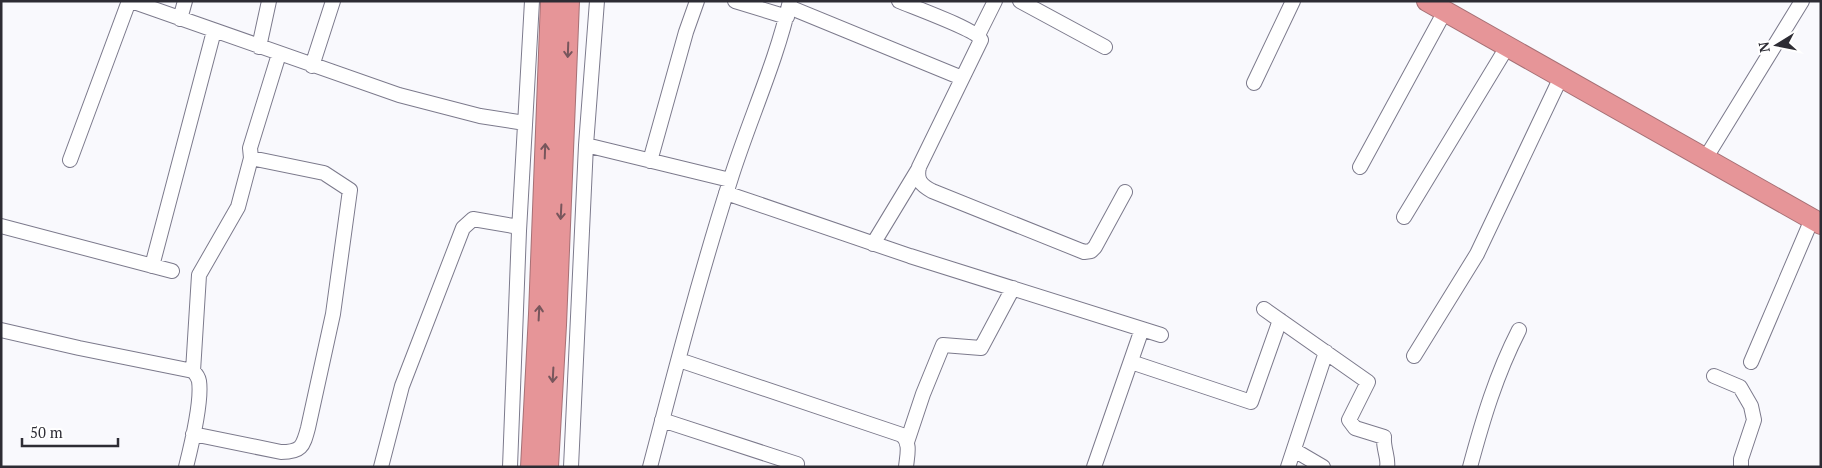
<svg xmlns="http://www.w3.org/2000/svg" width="1822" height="468" font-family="'PT Serif',serif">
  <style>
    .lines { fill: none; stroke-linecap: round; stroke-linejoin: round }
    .minor-casing { stroke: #7c7a8c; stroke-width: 16 }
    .highway-casing { stroke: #a57075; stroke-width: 22 }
    .minor { stroke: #fff; stroke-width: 14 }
    .highway { stroke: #e69598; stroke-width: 20 }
    .oneway { stroke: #77565c }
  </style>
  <rect width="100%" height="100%" fill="#f9f9fd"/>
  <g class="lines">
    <g class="minor-casing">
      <path id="minor" d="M 131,1 L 399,95 L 480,116 L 525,123
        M 735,1 L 787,17
        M 899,1 C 913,7 977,30 981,40 L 919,167 C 916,180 921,185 932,191 L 1084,252 L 1091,251 L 1095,247 L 1125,192
        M 1020,1 L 1105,47
        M 789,7 L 962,78
        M 180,19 L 185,1
        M 978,35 L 995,1
        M 259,47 L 269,1
        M 312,66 L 333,1
        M 1254,83 L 1293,1
        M 586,145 L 730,180
        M 1705,159 L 1802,1
        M 70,160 L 129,1
        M 650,161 L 686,32 L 697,1
        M 1360,167 L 1445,11
        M 726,193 L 910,256 L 1161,335
        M 1404,217 L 1507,47
        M 1,226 L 172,271
        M 873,244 L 919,168
        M 152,266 L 214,31
        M 1264,309 L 1368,382 L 1349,420 L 1355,428 L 1384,437 C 1383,448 1389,459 1387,467
        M 1,330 L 79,348 L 193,371 C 196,374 198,376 199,381 C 202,400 191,447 186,467
        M 1414,356 L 1477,254 L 1561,77
        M 679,360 L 902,435 C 911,443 907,456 906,467
        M 1131,362 L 1251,402 L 1280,320
        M 1751,362 L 1812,219
        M 193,371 L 199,275 L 238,207 L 251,158 L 250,148 L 279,54
        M 1714,376 L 1740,387 L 1751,406 L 1754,420 L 1741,459 L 1741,467
        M 662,420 L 797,464
        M 193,434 L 281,452 C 301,452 303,447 308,428 L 333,314 L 350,190 L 324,173 L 251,158
        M 907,442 L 923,394 L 943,345 L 981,348 L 1013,288
        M 1294,450 L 1323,467
        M 381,467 L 402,386 L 463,228 L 473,219 L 519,227
        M 510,467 L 519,231 L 532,1
        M 571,467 L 586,145 L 597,1
        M 650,467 C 675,371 700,275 730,181 C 749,120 776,63 790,1
        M 1094,467 L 1142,329
        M 1288,467 L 1326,352
        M 1470,467 C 1483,419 1496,375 1519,330"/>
    </g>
    <g class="highway-casing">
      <path id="highway" d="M 1427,1 L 1821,224
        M 531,467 L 539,314 L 551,1
        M 548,467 L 556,325 L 569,1"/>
    </g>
    <use href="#minor" class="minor"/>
    <use href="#highway" class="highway"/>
  </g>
  <defs><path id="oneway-shaft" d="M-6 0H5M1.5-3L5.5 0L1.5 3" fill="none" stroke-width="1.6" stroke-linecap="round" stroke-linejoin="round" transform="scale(1.25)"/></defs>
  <g class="oneway">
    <use href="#oneway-shaft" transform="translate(568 50) rotate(92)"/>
    <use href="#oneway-shaft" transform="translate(545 151) rotate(-88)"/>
    <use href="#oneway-shaft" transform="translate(561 212) rotate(93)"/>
    <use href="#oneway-shaft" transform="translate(539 313) rotate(-87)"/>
    <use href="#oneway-shaft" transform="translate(553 375) rotate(93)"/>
  </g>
  <rect width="1822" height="468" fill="none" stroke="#2d2c34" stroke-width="5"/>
  <g transform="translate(1777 45) rotate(260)" stroke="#ffffff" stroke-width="4" paint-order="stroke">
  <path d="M0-4L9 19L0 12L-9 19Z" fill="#2d2c34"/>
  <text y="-8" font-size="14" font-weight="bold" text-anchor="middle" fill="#2d2c34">N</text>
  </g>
  <path d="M22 438v8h96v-8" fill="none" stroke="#2d2c34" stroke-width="2.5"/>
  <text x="30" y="438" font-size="15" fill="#2d2c34" stroke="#ffffff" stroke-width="4" paint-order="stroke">50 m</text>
</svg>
